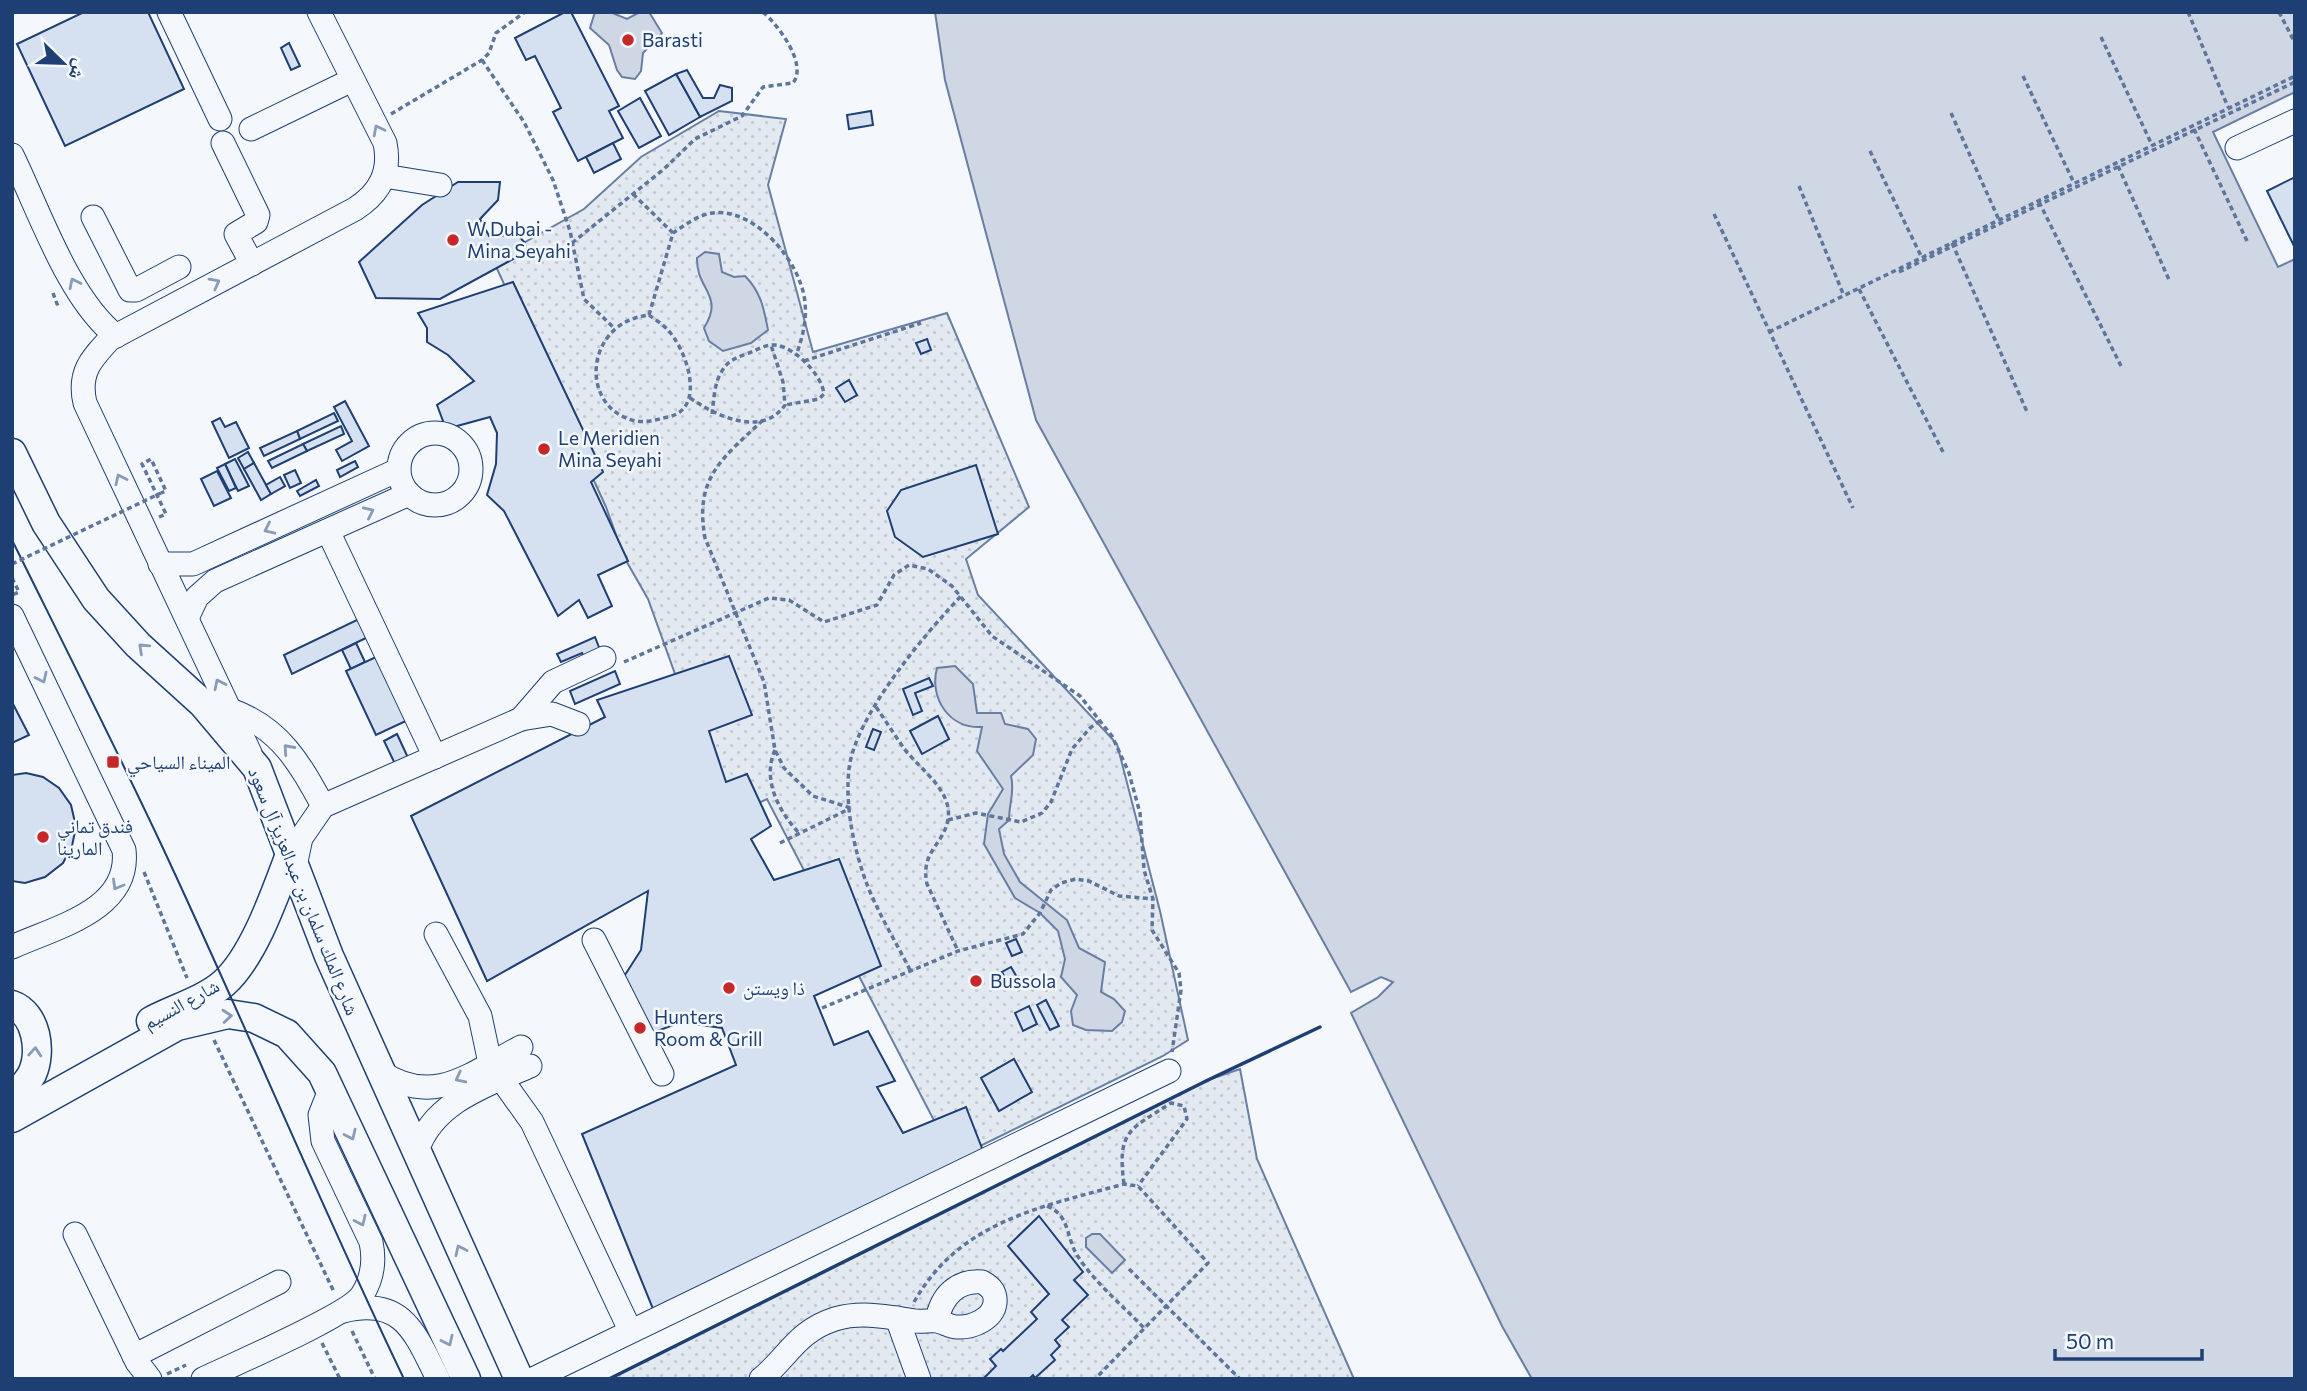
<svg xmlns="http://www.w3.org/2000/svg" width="2307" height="1391" font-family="Commissioner,'Noto Naskh Arabic',sans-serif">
<defs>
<pattern id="garden-dots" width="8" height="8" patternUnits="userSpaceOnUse" patternTransform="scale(1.75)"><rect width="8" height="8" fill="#e3e9f0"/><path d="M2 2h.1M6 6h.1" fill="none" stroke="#c2c9d1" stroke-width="1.8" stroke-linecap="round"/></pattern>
</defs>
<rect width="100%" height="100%" fill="#f4f7fb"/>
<!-- garden -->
<g fill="url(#garden-dots)" stroke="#687fa3" stroke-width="2">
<polygon points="719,111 786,119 768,185 813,352 947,313 1029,507 966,559 978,595 1117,744 1160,911 1188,1040 1163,1056 954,1159 767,799 707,828 693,724 648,599 624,557 606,507 493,260 584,209 641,157"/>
<polygon points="1240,1069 1257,1159 1354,1379 609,1379 1208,1080"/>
</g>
<!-- water -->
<g fill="#cfd7e4" stroke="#687fa3" stroke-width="2">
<polygon points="595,12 610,12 627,19 640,12 649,12 662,33 643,53 641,71 635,79 622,77 617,70 609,45 590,28"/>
<polygon points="935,12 2295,12 2295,1379 1532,1379 1502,1326 1351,1013 1378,997 1393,982 1381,977 1351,992 1036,420 945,80"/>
<path d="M705,252L719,254L722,272L734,277L745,276C761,292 764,309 768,330L751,343L723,351L709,341L704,328C725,295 696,290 697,258Z"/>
<path d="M955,666L973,684L977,713H1001L1005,724L1028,729L1036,739L1033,755L1011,776C1015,792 1009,803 1009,820L999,829L1004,854L1020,882L1067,920L1079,948L1105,962L1101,992L1114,999L1125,1011L1122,1022L1112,1031L1086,1030L1073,1025L1071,1011L1077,995L1061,977L1065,959L1058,931L1040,913L1015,898L984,844L988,814L1003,789L977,751L982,727C949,729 929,698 937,668Z"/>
<polygon points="1092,1234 1100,1234 1125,1260 1112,1273 1086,1247 1086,1238"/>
</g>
<!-- pier -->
<polygon fill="#f4f7fb" stroke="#687fa3" stroke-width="2" points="2295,92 2295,259 2278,267 2213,132"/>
<!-- building -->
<g fill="#d5e0f0" stroke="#1d3f73" stroke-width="2">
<polygon points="84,12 148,12 184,89 65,146 17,44"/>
<polygon points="565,12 571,12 619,106 609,111 623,138 578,161 553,112 561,108 535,56 526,60 515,38"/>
<polygon points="289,43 300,66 291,70 281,48"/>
<polygon points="687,70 703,98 714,98 720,85 732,88 732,101 700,117 676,74"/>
<polygon points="676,74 700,117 669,135 645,91"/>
<polygon points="640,98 661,136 639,148 618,111"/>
<polygon points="871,111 873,125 849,129 847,115"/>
<polygon points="613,143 621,159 594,173 586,157"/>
<polygon points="2295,177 2295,248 2267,191"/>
<polygon points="458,182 500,182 498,200 480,219 489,236 518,235 525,243 526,252 440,299 376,298 359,262 422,205"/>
<polygon points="513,282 603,472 591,482 628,561 598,575 612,606 588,618 579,600 558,616 504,511 487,495 496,464 497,433 490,417 446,429 437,405 474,381 448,355 427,342 427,328 418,313"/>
<polygon points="927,339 931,350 921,354 916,343"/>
<polygon points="849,380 857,395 845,402 836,388"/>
<polygon points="345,401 369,446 342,461 336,450 352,441 334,407"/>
<polygon points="334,413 338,421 300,439 297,431"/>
<polygon points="220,418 225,427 236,422 249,448 229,458 212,422"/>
<polygon points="341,426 344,434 307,451 303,444"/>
<polygon points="297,431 300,439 264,456 260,448"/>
<polygon points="303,444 307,451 272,468 268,461"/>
<polygon points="248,452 254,463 244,469 238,458"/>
<polygon points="235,459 249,486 238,491 225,464"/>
<polygon points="355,461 358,467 340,477 337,470"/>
<polygon points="254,463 271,494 261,500 244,469"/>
<polygon points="225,464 236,488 229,491 217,468"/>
<polygon points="976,465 998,534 923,557 895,537 887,511 901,490"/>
<polygon points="295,470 301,483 290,488 284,475"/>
<polygon points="217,471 231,498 214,506 201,479"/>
<polygon points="280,477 285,486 271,494 266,485"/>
<polygon points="316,480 319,486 300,496 297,491"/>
<polygon points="361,618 370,636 292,674 284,655"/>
<polygon points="595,637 600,650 584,657 582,653 561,662 557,654"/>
<polygon points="356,643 365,662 351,669 342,650"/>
<polygon points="378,656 408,720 376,735 346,671"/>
<polygon points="729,656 752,715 709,731 726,782 747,774 771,826 751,839 774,880 839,859 881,966 814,996 834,1045 868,1031 895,1081 877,1087 903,1133 966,1107 985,1156 653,1309 582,1134 736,1065 722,1028 681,1022 647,1035 623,978 641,950 648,891 487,981 411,816 605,717 597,700"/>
<polygon points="615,671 620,684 575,704 570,691"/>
<polygon points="929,678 933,686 915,693 922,711 913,715 903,689"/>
<polygon points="12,702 29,735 12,743"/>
<polygon points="938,716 949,739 922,754 910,731"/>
<polygon points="873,729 881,732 874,750 866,747"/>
<polygon points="397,734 410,762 397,768 384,741"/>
<polygon points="26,773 43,777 59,788 71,805 76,827 72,846 63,863 45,877 25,883 12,881 12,775"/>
<polygon points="1016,939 1022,952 1012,956 1006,943"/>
<polygon points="1011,967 1018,979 1008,984 1002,972"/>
<polygon points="1046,1000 1059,1026 1050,1030 1037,1005"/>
<polygon points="1029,1006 1037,1024 1023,1031 1015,1013"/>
<polygon points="1014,1059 1032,1092 999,1111 981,1078"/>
<polygon points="1039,1216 1083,1272 1074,1280 1088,1295 1062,1320 1069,1327 1055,1340 1060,1346 1051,1355 1055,1360 1035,1378 1033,1375 1029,1379 983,1379 996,1366 990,1359 1001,1349 1003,1351 1037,1319 1031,1312 1049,1294 1008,1246"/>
</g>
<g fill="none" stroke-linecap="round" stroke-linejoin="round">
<defs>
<g id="minor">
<polyline points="169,12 220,119"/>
<polyline points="251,129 352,80"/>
<polyline points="223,143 258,215 256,222 236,234 252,264"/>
<polyline points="2237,148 2295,121"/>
<path d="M12,155C39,210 68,298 116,336"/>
<polyline points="384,176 440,185"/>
<polyline points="93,217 130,290 136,290 179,267"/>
<circle cx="435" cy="469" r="36"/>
<polyline points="328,531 435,757"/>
<polyline points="160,564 193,564 398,470"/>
<path d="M12,616L124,850C131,910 56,927 12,947"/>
<polyline points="187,618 197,597 215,581 409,494"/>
<path d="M233,711C281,729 300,764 323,806"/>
<polyline points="521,719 553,682 604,658"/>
<path d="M250,753L85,403C78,373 91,359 110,339L355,209C380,193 391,172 385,143L319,12"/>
<polyline points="295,866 301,838 323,806 521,719 552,714 578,724"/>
<polyline points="436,934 480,1016 490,1063 532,1122 630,1330"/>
<polyline points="594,940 662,1074"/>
<path d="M381,1072C434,1108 473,1072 521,1047"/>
<path d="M417,1151C433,1102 487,1085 530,1066"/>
<polyline points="75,1234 137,1362 150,1379"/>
<path d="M343,1311C403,1296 415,1333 438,1379"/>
<polyline points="897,1318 919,1379"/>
<polyline points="134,1356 279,1282"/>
<path d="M203,1379C232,1365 349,1315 362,1295C373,1278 375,1261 371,1242L323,1141L320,1115L330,1090"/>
<polyline points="533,1379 1169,1071"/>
<path d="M761,1379C788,1357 797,1331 835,1319C862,1311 888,1317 915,1321C922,1322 930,1320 937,1321C944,1322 950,1327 957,1327C972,1328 993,1319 995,1303C996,1292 991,1287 982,1282C957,1280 941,1296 937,1321"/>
</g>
<g id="major">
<polyline points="12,453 46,523 96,599 138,645 203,704 257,768 329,956 519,1379"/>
<path d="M12,1005C37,1014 42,1052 32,1074C27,1083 18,1092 12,1101"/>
<path d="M151,1021C173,1009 205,1000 224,983C255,955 276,891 291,852"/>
<polyline points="12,1118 177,1026 228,1014 254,1018 287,1034 322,1073 466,1379"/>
</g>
</defs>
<!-- minor casing -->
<use href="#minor" stroke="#1d3f73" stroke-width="25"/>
<!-- major casing -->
<use href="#major" stroke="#1d3f73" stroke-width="31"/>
<!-- path -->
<g stroke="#5e769c" stroke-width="3.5" stroke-dasharray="5 3.5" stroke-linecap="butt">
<polyline points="2188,12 2228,107"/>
<polyline points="2279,12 2295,43"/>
<polyline points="2101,37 2152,145"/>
<polyline points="482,60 524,122 553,180 570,231 584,299 614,328"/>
<polyline points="2023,76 2074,183"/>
<polyline points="1951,113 1999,220"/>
<polyline points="391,114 482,60 489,53 496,33 525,12"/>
<polyline points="2194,129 2247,241"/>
<polyline points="1870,151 1922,258"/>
<polyline points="2118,166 2170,282"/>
<polyline points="1799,186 1844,296"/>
<polyline points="633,194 673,233"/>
<polyline points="2039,202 2121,366"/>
<polyline points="1714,214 1853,508"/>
<path d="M572,243L664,169L695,139L742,116L763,87L793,83C808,64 778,25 763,12"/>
<polyline points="1952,243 2028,414"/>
<polyline points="1899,272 2295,82"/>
<polyline points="1859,289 1943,452"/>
<polyline points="53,293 57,304 62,302"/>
<path d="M649,315L673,233C685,225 698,215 712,213C755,207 802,263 805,303C807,322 802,338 796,356"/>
<path d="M649,315C654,319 661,323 666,328C686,347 708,409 668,417C658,419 647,423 636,421C578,409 584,322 649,315Z"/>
<polyline points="1769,332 2295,76"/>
<polyline points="804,361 921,323"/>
<path d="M690,398C716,416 762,438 785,405L783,382L771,345"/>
<path d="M712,414C714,400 714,383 722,371C728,360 738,357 749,353C757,350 766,344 775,345C795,347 822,375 824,394L819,399L785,405"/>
<path d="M763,420C723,458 694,477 705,538L764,682L775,750L784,768L813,796L851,808"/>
<polyline points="159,517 166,514 142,464 151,459 166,491 161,493"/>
<polyline points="12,578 19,592 12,595"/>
<polyline points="624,662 769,598 789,600 824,622 877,605 894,575 909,565 928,569 952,586 992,636 1080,696 1112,736 1129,773 1140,813 1144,870 1153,899 1152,930 1179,973 1181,990 1172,1052"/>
<path d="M876,707C885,720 894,734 903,747C918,768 953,790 948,819C944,845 920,851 927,884L958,951"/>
<path d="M775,750C762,779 778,810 798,832"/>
<polyline points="948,820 976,813 1021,822 1042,813 1051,802 1072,749 1090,728 1101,720"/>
<polyline points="780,843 849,809"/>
<polyline points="144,872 187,978"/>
<path d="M910,970C895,940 876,910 865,879C853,845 845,805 849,769C855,716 925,634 961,596"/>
<polyline points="822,1008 958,951 1023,934 1040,913 1051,890 1061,883 1076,879 1089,881 1119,896 1153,899"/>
<polyline points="214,1040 334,1292"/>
<path d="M1124,1184C1117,1131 1129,1130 1171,1103L1184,1106L1187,1119L1138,1186"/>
<path d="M1047,1206C1070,1215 1066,1237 1077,1255C1094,1282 1122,1305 1144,1328"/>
<polyline points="1129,1269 1240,1379"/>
<path d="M914,1302C960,1221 1041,1207 1124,1184L1138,1186L1208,1263L1095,1379"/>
<polyline points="352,1331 375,1379"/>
<polyline points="322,1343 340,1379"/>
<polyline points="167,1374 186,1365"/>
</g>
<!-- minor -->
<use href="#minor" stroke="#f4f7fb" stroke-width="23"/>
<!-- major -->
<use href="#major" stroke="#f4f7fb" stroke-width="28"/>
<!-- tram -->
<path stroke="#1d3f73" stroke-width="2" d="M12,540C62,641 113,742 161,844C244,1021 319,1202 404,1379"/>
<!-- path-bridge -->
<polyline stroke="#5e769c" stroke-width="3.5" stroke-dasharray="5 3.5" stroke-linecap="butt" points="12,564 161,493"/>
<!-- wall -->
<polyline stroke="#1d3f73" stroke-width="3.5" points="609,1379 1208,1080 1320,1027"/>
</g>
<!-- one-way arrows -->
<defs><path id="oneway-chevron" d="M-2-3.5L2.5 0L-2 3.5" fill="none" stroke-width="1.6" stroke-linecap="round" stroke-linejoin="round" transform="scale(1.75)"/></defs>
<g stroke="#889bb7">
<use href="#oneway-chevron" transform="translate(378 130) rotate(-117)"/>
<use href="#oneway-chevron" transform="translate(74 283) rotate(-116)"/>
<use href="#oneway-chevron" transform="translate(215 283) rotate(-28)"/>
<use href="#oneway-chevron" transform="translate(120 479) rotate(-115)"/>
<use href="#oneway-chevron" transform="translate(369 512) rotate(-25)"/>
<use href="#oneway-chevron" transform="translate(269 529) rotate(155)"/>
<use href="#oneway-chevron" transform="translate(143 648) rotate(-137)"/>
<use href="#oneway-chevron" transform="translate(42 678) rotate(65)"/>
<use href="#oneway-chevron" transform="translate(219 684) rotate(-116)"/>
<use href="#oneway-chevron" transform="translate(288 749) rotate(-132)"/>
<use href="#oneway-chevron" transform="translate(117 885) rotate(120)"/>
<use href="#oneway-chevron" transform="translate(227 1016) rotate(-5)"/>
<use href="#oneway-chevron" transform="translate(35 1052) rotate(-86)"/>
<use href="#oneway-chevron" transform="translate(460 1078) rotate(153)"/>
<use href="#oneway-chevron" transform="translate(351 1135) rotate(65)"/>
<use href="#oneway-chevron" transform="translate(361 1221) rotate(65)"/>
<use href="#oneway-chevron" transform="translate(460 1250) rotate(-115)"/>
<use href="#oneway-chevron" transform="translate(448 1341) rotate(65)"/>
</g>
<!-- markers -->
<g fill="#c62828" stroke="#f4f7fb" stroke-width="2.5">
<circle cx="628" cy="40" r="7"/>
<circle cx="453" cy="240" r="7"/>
<circle cx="544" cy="449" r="7"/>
<rect x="106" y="755" width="14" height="14" rx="3.5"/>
<circle cx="43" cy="837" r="7"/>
<circle cx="976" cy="981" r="7"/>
<circle cx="729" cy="988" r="7"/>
<circle cx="640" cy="1028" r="7"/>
</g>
<g text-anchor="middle" stroke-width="5" stroke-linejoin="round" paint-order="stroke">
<!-- poi labels -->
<g font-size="19" fill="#1d3f73" stroke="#f4f7fb" text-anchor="start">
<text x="642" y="47">Barasti</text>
<text x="467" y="236">W Dubai -<tspan x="467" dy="22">Mina Seyahi</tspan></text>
<text x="558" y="445">Le Meridien<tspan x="558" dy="22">Mina Seyahi</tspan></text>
<text x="127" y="769">الميناء السياحي</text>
<text x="57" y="833">فندق تماني<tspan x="57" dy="22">المارينا</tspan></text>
<text x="990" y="988">Bussola</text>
<text x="743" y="995">ذا ويستن</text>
<text x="654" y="1024">Hunters<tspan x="654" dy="22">Room &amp; Grill</tspan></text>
</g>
<!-- street labels -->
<g font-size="19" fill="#1d3f73" stroke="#f4f7fb">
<text transform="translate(304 891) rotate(68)" y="7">شارع الملك سلمان بن عبدالعزيز آل سعود</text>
<text transform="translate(181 1004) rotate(-29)" y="7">شارع النسيم</text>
</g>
</g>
<!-- border -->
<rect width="2307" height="1391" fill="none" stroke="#1d3f73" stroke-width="28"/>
<!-- north arrow -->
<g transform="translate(63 63) rotate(113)" stroke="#f4f7fb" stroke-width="5" paint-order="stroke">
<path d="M0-5L12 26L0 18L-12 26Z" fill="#1d3f73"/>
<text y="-10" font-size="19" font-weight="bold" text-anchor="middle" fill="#1d3f73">ش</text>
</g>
<!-- scale -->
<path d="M2055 1349v10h147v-10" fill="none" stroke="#1d3f73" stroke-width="3.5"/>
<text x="2066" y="1349" font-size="21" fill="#1d3f73" stroke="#f4f7fb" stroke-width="5" paint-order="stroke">50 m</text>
</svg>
